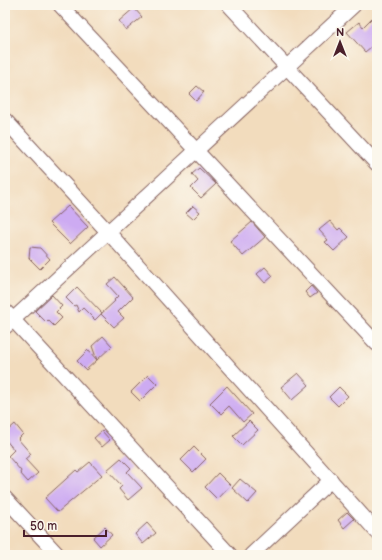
<svg xmlns="http://www.w3.org/2000/svg" width="382" height="560" font-family="'Balsamiq Sans',sans-serif">
<rect width="100%" height="100%" fill="#fbf7ec"/>
<filter id="ink" filterUnits="userSpaceOnUse"><feTurbulence type="fractalNoise" baseFrequency=".025" numOctaves="2"/><feDisplacementMap in="SourceGraphic" scale="8" xChannelSelector="R" yChannelSelector="G"/><feConvolveMatrix kernelMatrix="1 2 1 2 8 2 1 2 1" color-interpolation-filters="sRGB"/></filter>
<filter id="wash" filterUnits="userSpaceOnUse"><feTurbulence type="fractalNoise" baseFrequency=".012" numOctaves="4" result="noise"/><feDisplacementMap in="SourceGraphic" scale="16" xChannelSelector="R" yChannelSelector="G"/><feGaussianBlur stdDeviation="0.9" result="paint"/><feColorMatrix in="noise" values="0 0 0 0 0 0 0 0 0 0 0 0 0 0 0 0 0 1.4 0 .05"/><feComposite in="paint" operator="in"/></filter>
<g filter="url(#wash)">
<rect width="100%" height="100%" fill="#f2dcbd"/>
<g id="blocks">
<!-- building -->
<g fill="#cdabf2">
<polygon points="134,8 142,17 126,30 119,21"/>
<polygon points="377,13 377,42 365,52 347,32 359,22 363,27"/>
<polygon points="197,86 204,92 196,101 189,94"/>
<polygon points="199,168 216,184 201,198 191,188 198,181 192,174"/>
<polygon points="68,206 88,227 70,244 49,223"/>
<polygon points="193,206 200,212 193,219 186,213"/>
<polygon points="330,221 338,230 340,228 349,237 334,251 325,242 328,240 319,230"/>
<polygon points="252,222 265,237 243,256 230,241"/>
<polygon points="30,247 40,248 50,259 40,269 29,258"/>
<polygon points="265,267 273,276 265,283 257,274"/>
<polygon points="115,277 133,297 118,312 124,318 114,327 101,314 115,301 114,300 118,296 107,284"/>
<polygon points="311,286 317,293 310,298 305,292"/>
<polygon points="77,287 102,313 95,320 83,308 79,312 76,305 74,306 66,298"/>
<polygon points="52,295 62,306 56,312 62,318 54,326 48,320 46,322 35,311"/>
<polygon points="103,336 112,346 97,360 92,346"/>
<polygon points="88,350 97,360 86,370 77,361"/>
<polygon points="298,373 309,385 292,400 281,387"/>
<polygon points="148,375 157,384 140,401 131,392"/>
<polygon points="227,386 252,414 243,422 229,406 221,414 210,403"/>
<polygon points="339,387 348,396 338,406 329,397"/>
<polygon points="249,421 258,430 242,445 233,436"/>
<polygon points="15,424 23,434 18,439 31,454 25,459 38,473 28,482 20,473 21,471 8,456 14,450 5,439 5,433"/>
<polygon points="102,431 110,440 102,447 94,438"/>
<polygon points="194,447 206,459 193,472 181,460"/>
<polygon points="121,458 131,468 127,472 142,488 128,500 119,489 122,486 107,470"/>
<polygon points="90,462 102,475 58,512 45,498 76,470 78,472"/>
<polygon points="218,473 230,485 217,499 205,487"/>
<polygon points="240,479 257,493 248,503 232,488"/>
<polygon points="347,512 354,519 344,528 338,520"/>
<polygon points="147,523 156,533 143,544 135,534"/>
<polygon points="105,527 112,535 100,546 93,538"/>
</g>
</g>
</g>
<g filter="url(#ink)">
<use href="#blocks" fill-opacity="0" stroke="#85615e" stroke-width="1"/>
<g fill="none" stroke-linecap="round" stroke-linejoin="round">
<defs>
<g id="minor">
<polyline points="60,5 377,344"/>
<polyline points="229,5 377,164"/>
<polyline points="5,120 108,232 377,532"/>
<polyline points="5,311 230,555"/>
<polyline points="5,327 354,5"/>
<polyline points="5,498 58,555"/>
<polyline points="251,555 331,480"/>
</g>
</defs>
<!-- minor casing -->
<use href="#minor" stroke="#85615e" stroke-width="16"/>
<!-- minor -->
<use href="#minor" stroke="#fff" stroke-width="14"/>
</g>
</g>
<!-- margin -->
<rect width="382" height="560" fill="none" stroke="#fbf7ec" stroke-width="20"/>
<!-- north arrow -->
<g transform="translate(340 42)" stroke="#fbf7ec" stroke-width="3" paint-order="stroke">
<path d="M0-3L7 15L0 10L-7 15Z" fill="#4a1f2b"/>
<text y="-6" font-size="11" font-weight="bold" text-anchor="middle" fill="#4a1f2b">N</text>
</g>
<!-- scale -->
<path d="M24 530v6h82v-6" fill="none" stroke="#4a1f2b" stroke-width="2"/>
<text x="30" y="530" font-size="12" fill="#4a1f2b" stroke="#fbf7ec" stroke-width="3" paint-order="stroke">50 m</text>
</svg>
